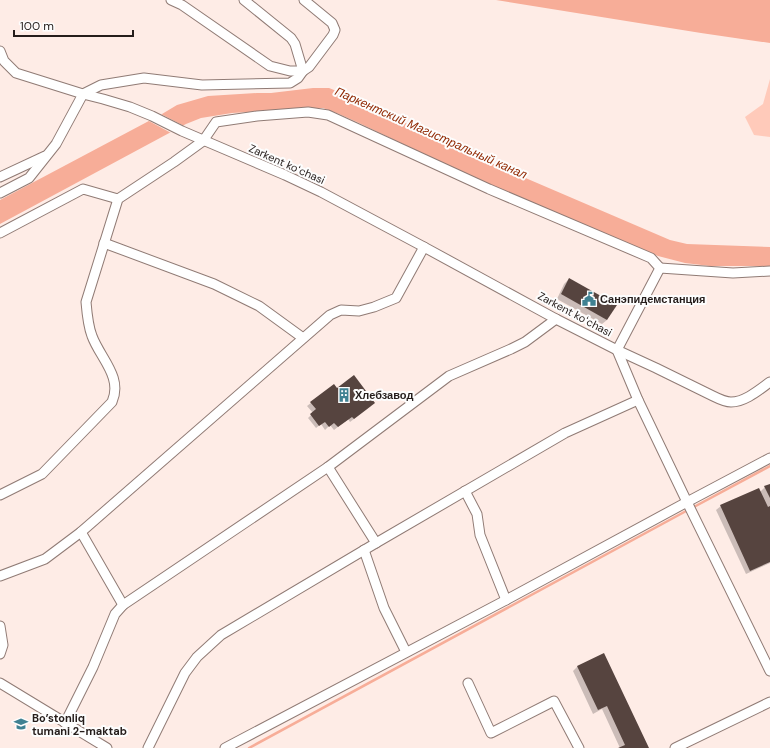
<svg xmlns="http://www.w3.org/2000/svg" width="770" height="748" font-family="'DM Sans',sans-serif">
<rect width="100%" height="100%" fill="#feece6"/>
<!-- green -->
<polygon fill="#ffcaba" points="770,79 770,137 754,135 745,117 763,104"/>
<!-- water -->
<g fill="#f7ad98">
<polygon points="496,0 770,0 770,43 701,33"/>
<polygon points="313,88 329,88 354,98 472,155 670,240 687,244 770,247 770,266 710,266 685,263 658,256 478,180 359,123 339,114 323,108 307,108 232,113 201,118 186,124 0,224 0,200 162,114 177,105 208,96 257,93 271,93"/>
</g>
<!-- pier -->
<polygon fill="#feece6" points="159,113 186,127 173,134 147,120"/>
<!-- shadow -->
<g fill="#0003">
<polygon points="569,279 607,320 602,324 557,299 564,284"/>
<polygon points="334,385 337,389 371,406 350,422 348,419 334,430 330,425 325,430 321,424 316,428 308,418 313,413 307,406"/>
<polygon points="770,485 770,563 746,574 716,510 721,506 760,492 765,487"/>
<polygon points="603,654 648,748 620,748 602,709 593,714 573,671 577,667"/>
</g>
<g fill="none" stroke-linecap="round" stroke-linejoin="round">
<!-- stream -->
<g stroke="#f7ad98" stroke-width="2.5">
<polyline points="692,508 770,466"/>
<polyline points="249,748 688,510"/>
</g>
</g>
<!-- building -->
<g fill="#56443f">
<polygon points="569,278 617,305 607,320 561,294"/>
<polygon points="354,375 375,403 354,419 352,417 338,427 334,423 329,427 325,422 319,426 310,414 316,409 310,402 334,384 337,388"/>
<polygon points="770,484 770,498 764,486"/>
<polygon points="759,488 768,507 770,506 770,562 750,571 720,505"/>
<polygon points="604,653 649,748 618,748 625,745 607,706 598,710 577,666"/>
</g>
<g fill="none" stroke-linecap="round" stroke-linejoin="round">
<defs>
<g id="minor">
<polyline points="171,0 182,5 270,66 290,71 303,71 309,67 333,35 335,30 332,23 304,0"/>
<path d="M0,51L4,61L16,73L83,94L103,99L130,107L152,116L182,131L285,175L321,192L424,247L556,319L617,350L656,368L713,396C719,399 725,402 731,402C745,402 759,390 770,382"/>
<polyline points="0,177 45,156"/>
<polyline points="0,193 29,178 56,144 83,94 101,85 144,78 202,85 290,83 298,78 303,71 295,44 291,38 244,0"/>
<polyline points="0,233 83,189 118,199"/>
<polyline points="104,243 214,284 259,306 303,338"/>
<polyline points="660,268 733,273 770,271"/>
<polyline points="617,350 638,400 687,502 770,671"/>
<polyline points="328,467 376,543"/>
<polyline points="465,491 477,514 480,535 506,600"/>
<path d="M0,495L42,474L112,402C123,377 100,358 92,336C88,326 87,314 86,302L118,199L174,162L203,141L216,122L257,116L308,112L328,115L489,189L651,258L660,268L617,350"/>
<polyline points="81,532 123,605"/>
<polyline points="364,550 384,608 406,652"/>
<polyline points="0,576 45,559 81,532 330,315 341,310 359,311 374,307 396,298 424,247"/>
<polyline points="0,626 3,645 0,654"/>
<polyline points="0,683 107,748"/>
<polyline points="468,683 491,733 554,701 579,748"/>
<polyline points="65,723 93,667 115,614 123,605 328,467 449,376 511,349 525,342 556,319"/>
<polyline points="148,748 185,673 197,657 221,635 376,543 565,433 638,400"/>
<polyline points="225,748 506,600 687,502 770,458"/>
<polyline points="675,748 770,702"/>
</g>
</defs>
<!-- minor casing -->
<use href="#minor" stroke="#907b75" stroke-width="11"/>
<!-- minor -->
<use href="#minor" stroke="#fff" stroke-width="9"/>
</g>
<!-- icons -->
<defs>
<symbol id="civic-bare" viewBox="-9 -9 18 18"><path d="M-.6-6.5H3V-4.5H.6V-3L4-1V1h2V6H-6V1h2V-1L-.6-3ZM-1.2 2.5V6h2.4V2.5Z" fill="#3f8192" stroke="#fdfdfd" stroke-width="2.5" paint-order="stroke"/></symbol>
<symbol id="building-bare" viewBox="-9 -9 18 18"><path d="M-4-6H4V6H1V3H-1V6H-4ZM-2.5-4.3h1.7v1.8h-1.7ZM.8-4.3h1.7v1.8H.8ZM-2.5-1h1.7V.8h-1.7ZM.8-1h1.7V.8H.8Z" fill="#3f8192" stroke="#fdfdfd" stroke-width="2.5" paint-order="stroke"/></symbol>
<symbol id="school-bare" viewBox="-9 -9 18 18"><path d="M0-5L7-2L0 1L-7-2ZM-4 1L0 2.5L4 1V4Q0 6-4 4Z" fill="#3f8192" stroke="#fdfdfd" stroke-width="2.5" paint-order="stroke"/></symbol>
</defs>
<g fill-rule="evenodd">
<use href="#civic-bare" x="579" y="289" width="20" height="20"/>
<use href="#building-bare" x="334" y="385" width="20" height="20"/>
<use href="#school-bare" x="11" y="714" width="20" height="20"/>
</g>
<g text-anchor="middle" stroke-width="4" stroke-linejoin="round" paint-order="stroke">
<!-- street labels -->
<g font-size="11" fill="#251d1b" stroke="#fdfdfd">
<text transform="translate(287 164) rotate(24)" y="4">Zarkent koʻchasi</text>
<text transform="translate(575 314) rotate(28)" y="4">Zarkent koʻchasi</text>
</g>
<!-- poi labels -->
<g font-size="11" font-weight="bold" fill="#251d1b" stroke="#fdfdfd" text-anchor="start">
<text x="600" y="303">Санэпидемстанция</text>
<text x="355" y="399">Хлебзавод</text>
<text x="32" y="722">Bo’stonliq<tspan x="32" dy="13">tumani 2-maktab</tspan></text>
</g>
<!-- water labels -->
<g font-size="12" font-style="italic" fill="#912903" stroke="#fdfdfd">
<text transform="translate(431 133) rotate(24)" y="4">Паркентский Магистральный канал</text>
</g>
</g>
<!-- scale -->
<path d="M14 30v6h119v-6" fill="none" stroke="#251d1b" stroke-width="2"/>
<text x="20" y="30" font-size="12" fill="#251d1b" stroke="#fdfdfd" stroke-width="3" paint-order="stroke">100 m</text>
</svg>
